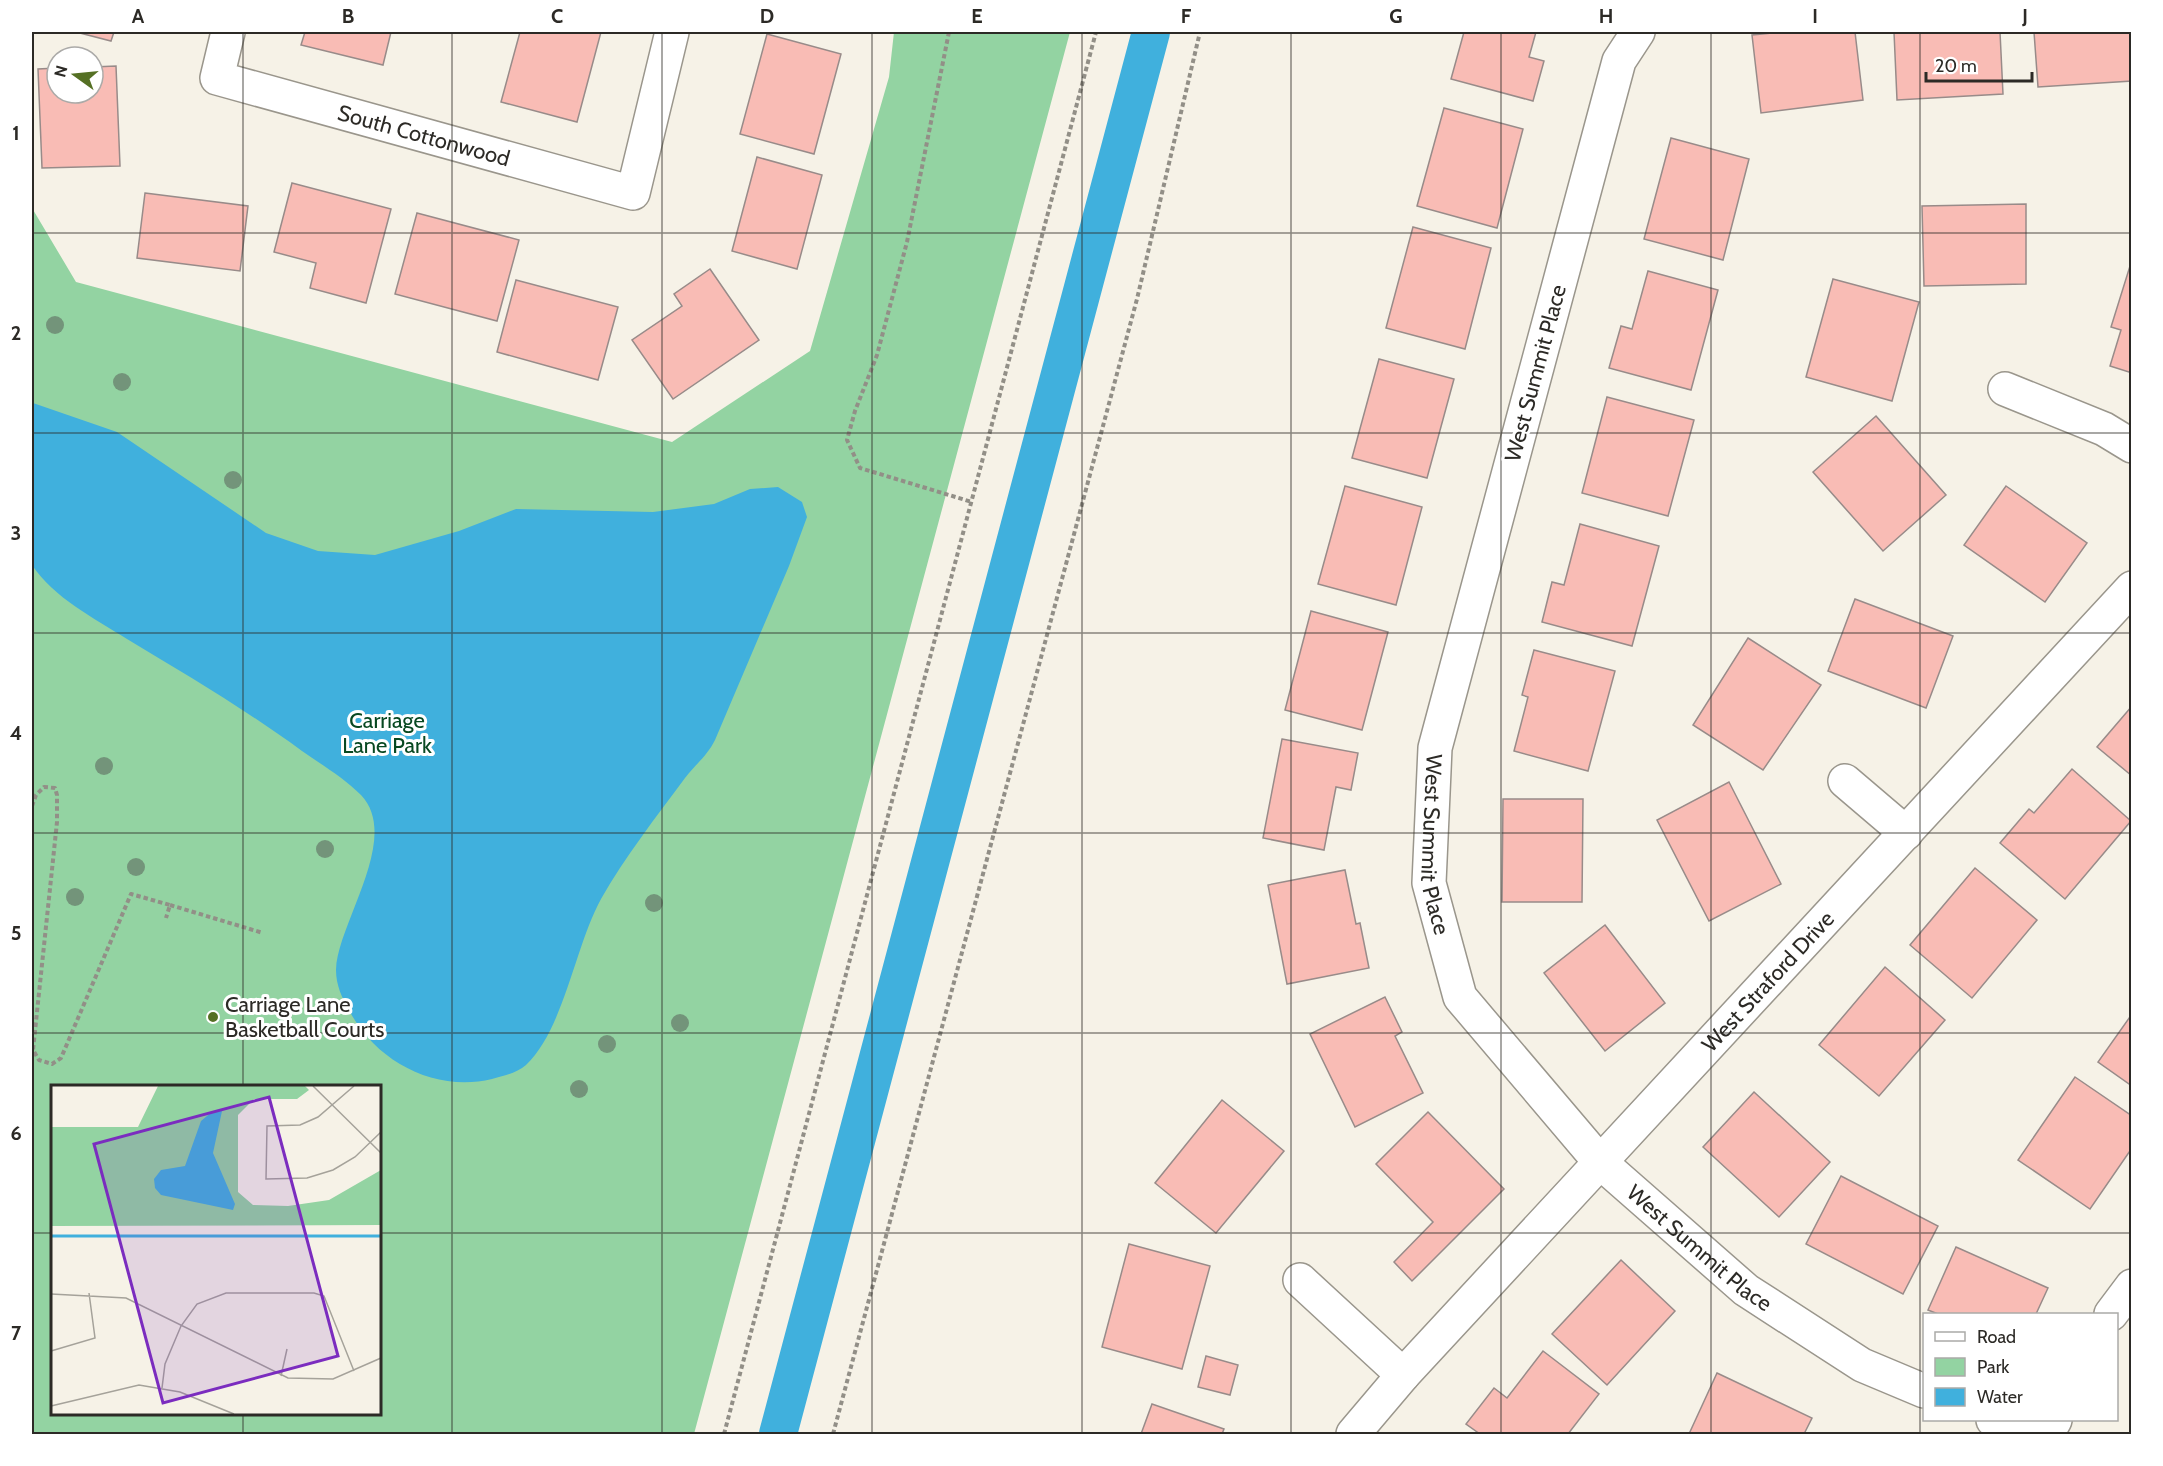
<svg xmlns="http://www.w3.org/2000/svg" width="2163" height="1466" font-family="Cabin,sans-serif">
<rect width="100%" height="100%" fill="#f6f2e7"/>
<!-- green -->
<path fill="#93d3a2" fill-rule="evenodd" d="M894,32H1070L694,1434H32V208L76,282L672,442L810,351L889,77ZM52,1086H380V1414H52Z"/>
<!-- water -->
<path fill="#40b0dd" d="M33,403L117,432L266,533L318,551L375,555L459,531L516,509L653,512L714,504L750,489L778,487L802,502L807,517L789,566L715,740C707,756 695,765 685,778C656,817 625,857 601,899C575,946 564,1029 526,1065C517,1073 503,1076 492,1079C435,1093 375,1061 349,1010C342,998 336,985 336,970C337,924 402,838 361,795C344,778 322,765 302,751C246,710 187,675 127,639C94,618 54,598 32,565Z"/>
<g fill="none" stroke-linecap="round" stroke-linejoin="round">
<!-- canal -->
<polyline stroke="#40b0dd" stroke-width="38" points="778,1434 1151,32"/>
</g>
<!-- building -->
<g fill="#f9bcb5" stroke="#988b89" stroke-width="1.5">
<polygon points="76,32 114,32 111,41"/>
<polygon points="305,32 391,32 383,65 301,45"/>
<polygon points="520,32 601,32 577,122 501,102"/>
<polygon points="1464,32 1536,32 1529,57 1544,61 1533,101 1451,79"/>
<polygon points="1783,32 1855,32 1863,100 1761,113 1752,35"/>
<polygon points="1894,32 2000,32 2003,94 1897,100"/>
<polygon points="2034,32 2132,32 2132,81 2038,87"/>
<polygon points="767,34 841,54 814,154 740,134"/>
<polygon points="116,66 120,166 42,168 38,69 57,68 57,93 93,93 93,67"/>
<polygon points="1444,108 1523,129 1497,228 1417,206"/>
<polygon points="1671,138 1749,159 1723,260 1644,239"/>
<polygon points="757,157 822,175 797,269 732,251"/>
<polygon points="292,183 391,209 366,303 310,288 316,263 274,252"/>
<polygon points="145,193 248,206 240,271 137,258"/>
<polygon points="2026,204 2026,284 1924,286 1922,206"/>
<polygon points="417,213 519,240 497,321 395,294"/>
<polygon points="1413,227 1491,248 1465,349 1386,328"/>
<polygon points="2130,266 2132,267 2132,373 2110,366 2121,330 2111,327"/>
<polygon points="710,269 759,340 673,399 632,340 682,306 674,294"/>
<polygon points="1648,271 1718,290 1691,390 1609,368 1621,326 1632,329"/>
<polygon points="1833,279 1919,302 1892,401 1806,377"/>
<polygon points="516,280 618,307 598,380 497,352"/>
<polygon points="1379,359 1454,379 1427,478 1352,458"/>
<polygon points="1607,397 1694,420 1668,516 1582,493"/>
<polygon points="1876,416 1946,495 1883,551 1813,472"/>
<polygon points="1345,486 1422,507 1396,605 1318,584"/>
<polygon points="2006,486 2087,543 2045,602 1964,545"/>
<polygon points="1580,524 1659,546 1632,646 1542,622 1552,582 1564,585"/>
<polygon points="1855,599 1953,636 1926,708 1828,671"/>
<polygon points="1311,611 1388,632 1362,730 1285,710"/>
<polygon points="1748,638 1821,685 1763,770 1693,725"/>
<polygon points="1534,650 1615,671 1588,771 1514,751 1528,697 1522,695"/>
<polygon points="2132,706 2132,776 2097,747"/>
<polygon points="1282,739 1358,753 1351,790 1336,787 1324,850 1263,838"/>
<polygon points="2072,769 2131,821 2065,899 2000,843 2029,809 2034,813"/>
<polygon points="1729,782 1781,884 1709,921 1657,820"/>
<polygon points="1503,799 1583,799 1582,902 1502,902"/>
<polygon points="1975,868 2037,920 1972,998 1910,945"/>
<polygon points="1345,870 1356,924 1360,923 1369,968 1287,984 1268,885"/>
<polygon points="1605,925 1665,1003 1605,1051 1544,973"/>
<polygon points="1885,967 1945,1020 1879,1096 1819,1045"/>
<polygon points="1385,997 1402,1032 1395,1036 1423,1093 1355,1127 1310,1034"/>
<polygon points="2132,1014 2132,1086 2098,1062"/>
<polygon points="2075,1077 2132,1116 2132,1148 2090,1209 2018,1160"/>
<polygon points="1754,1092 1830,1162 1779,1217 1703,1147"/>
<polygon points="1222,1100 1284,1151 1216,1233 1155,1183"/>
<polygon points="1428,1112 1504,1189 1412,1281 1394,1262 1433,1222 1376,1164"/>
<polygon points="1841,1176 1938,1226 1903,1294 1806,1244"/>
<polygon points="1129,1244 1210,1266 1182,1369 1102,1347"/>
<polygon points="1956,1247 2048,1288 2036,1314 1938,1314 1928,1310"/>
<polygon points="1621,1260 1675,1311 1607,1385 1552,1334"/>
<polygon points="1543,1351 1599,1394 1568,1434 1480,1434 1466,1424 1494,1388 1507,1398"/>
<polygon points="1206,1356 1238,1365 1230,1395 1198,1387"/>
<polygon points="1717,1373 1812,1418 1804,1434 1689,1434"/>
<polygon points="1152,1404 1224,1429 1222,1434 1141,1434"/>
</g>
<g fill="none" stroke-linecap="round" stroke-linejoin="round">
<defs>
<g id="minor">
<path id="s1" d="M228,32L217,78L633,193L672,32"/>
<path id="s2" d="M1638,32L1619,61L1435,748L1429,883L1460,997L1600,1162L1746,1290L1862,1365L1924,1391"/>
<polyline points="2005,389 2104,429 2132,446"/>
<polyline points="1845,781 1906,833"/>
<polyline points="1300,1280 1403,1375"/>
<polyline points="2111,1314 2132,1286"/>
<polyline points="1993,1420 2029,1434"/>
<path id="s3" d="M1353,1434L1403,1375L2132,588"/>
<polyline points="2047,1434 2055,1420"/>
</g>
</defs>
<!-- minor casing -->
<use href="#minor" stroke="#9a968c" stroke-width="36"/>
<!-- path -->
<g stroke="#928f87" stroke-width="4" stroke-dasharray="4.5 3" stroke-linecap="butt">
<polyline points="949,32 907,242 877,355 855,411 847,440 860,468 972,502"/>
<polyline points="32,806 36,795 44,787 55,788 57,795 57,822 33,1050 39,1060 52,1064 61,1058 131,894 170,905 166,918"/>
<polyline points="170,905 263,933"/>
<polyline points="724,1434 1096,32"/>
<polyline points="833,1434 1137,299 1200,32"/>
</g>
<!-- minor -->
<use href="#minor" stroke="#fff" stroke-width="33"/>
</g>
<!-- trees -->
<g fill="#73947a">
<circle cx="55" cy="325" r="9"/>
<circle cx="122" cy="382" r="9"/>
<circle cx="233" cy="480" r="9"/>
<circle cx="104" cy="766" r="9"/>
<circle cx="325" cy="849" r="9"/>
<circle cx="136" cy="867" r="9"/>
<circle cx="75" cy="897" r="9"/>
<circle cx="654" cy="903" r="9"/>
<circle cx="680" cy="1023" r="9"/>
<circle cx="607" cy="1044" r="9"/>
<circle cx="579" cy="1089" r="9"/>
</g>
<!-- grid -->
<path fill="none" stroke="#2c2a26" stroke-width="1.5" stroke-opacity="0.55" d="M243,32V1086M452,32V1434M662,32V1434M872,32V1434M1082,32V1434M1291,32V1434M1501,32V1434M1711,32V1434M1920,32V1434M32,233H2132M32,433H2132M32,633H2132M32,833H2132M32,1033H2132M32,1233H52M380,1233H2132M243,1414V1434"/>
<!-- markers -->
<circle fill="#557024" stroke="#fff" stroke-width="2" cx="213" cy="1017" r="6"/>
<g text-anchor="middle" stroke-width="6" stroke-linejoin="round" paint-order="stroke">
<!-- street labels -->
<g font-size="22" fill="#2c2a26" stroke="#fff">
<text dy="8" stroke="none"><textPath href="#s1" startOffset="262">South Cottonwood</textPath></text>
<text transform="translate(1535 373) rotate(-75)" y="8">West Summit Place</text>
<text dy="8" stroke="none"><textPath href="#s2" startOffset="843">West Summit Place</textPath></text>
<text dy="8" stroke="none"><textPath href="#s3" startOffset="614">West Straford Drive</textPath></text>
<text dy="8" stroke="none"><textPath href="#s2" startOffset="1347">West Summit Place</textPath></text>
</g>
<!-- park labels -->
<g font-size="22" fill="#074821" stroke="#fff">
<text x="387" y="728">Carriage<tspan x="387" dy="25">Lane Park</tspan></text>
</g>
<!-- poi labels -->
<g font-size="22" fill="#2c2a26" stroke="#fff" text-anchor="start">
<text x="225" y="1012">Carriage Lane<tspan x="225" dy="25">Basketball Courts</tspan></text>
</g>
</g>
<!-- overview -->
<g transform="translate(51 1085)">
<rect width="330" height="330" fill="#f6f2e7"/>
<path d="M107,1H254L258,5L246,14H203L187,30V107L202,120L237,121L278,115L330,85V140L0,141V42H87Z" fill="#93d3a2"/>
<path d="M162,26H171L162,68L184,119L182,125L110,110L104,103L103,94L110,85L134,81L150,36Z" fill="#40b0dd"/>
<path fill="none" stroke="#40b0dd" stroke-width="3" d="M0,151H330"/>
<path fill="none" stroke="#a5a29a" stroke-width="1.5" d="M262,1L330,68M303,1L267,32L249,40L216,41L215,94L256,93L282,85L304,72L330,47M0,209L75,213L237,293L282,294L330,273M0,266L44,253L38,208M230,291L236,264M111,303L114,279L130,241L146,219L175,208H263L273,211L303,286M0,321L88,300L129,307L183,329"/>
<path fill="#7b2cbf" fill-opacity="0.15" stroke="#7b2cbf" stroke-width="3" d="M218,12L287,271L112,318L43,59Z"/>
<rect width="330" height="330" fill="none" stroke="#2c2a26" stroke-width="3"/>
</g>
<!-- border -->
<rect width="2163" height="1466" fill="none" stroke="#ffffff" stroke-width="66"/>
<!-- legend -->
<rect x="1923" y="1313" width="195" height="108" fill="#ffffff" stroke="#abaaa8" stroke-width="1.5"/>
<rect x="1935" y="1332" width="30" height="9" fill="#ffffff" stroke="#abaaa8" stroke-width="1.5"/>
<text x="1977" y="1343" font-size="18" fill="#2c2a26">Road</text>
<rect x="1935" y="1358" width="30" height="18" fill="#93d3a2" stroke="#abaaa8" stroke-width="1.5"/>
<text x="1977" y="1373" font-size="18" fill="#2c2a26">Park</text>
<rect x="1935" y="1388" width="30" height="18" fill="#40b0dd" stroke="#abaaa8" stroke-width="1.5"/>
<text x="1977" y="1403" font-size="18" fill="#2c2a26">Water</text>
<!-- north arrow -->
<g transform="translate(75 75) rotate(285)"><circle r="28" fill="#ffffff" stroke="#abaaa8" stroke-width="1.5"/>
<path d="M0-4.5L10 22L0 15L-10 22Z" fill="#557024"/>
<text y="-9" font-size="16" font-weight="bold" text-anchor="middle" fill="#2c2a26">N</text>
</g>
<!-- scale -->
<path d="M1926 72v9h106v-9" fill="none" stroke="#2c2a26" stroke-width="3"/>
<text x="1935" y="72" font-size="18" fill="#2c2a26" stroke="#ffffff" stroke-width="4.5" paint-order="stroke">20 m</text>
<rect x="33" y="33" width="2097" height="1400" fill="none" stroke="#2c2a26" stroke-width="2"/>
<g font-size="20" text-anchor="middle" font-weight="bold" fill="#2c2a26">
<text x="138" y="23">A</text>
<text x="348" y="23">B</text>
<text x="557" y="23">C</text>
<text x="767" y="23">D</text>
<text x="977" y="23">E</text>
<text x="1186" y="23">F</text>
<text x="1396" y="23">G</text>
<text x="1606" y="23">H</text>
<text x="1815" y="23">I</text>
<text x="2025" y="23">J</text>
<text x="16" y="140">1</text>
<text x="16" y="340">2</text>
<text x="16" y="540">3</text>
<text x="16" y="740">4</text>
<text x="16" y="940">5</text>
<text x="16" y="1140">6</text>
<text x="16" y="1340">7</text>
</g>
</svg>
